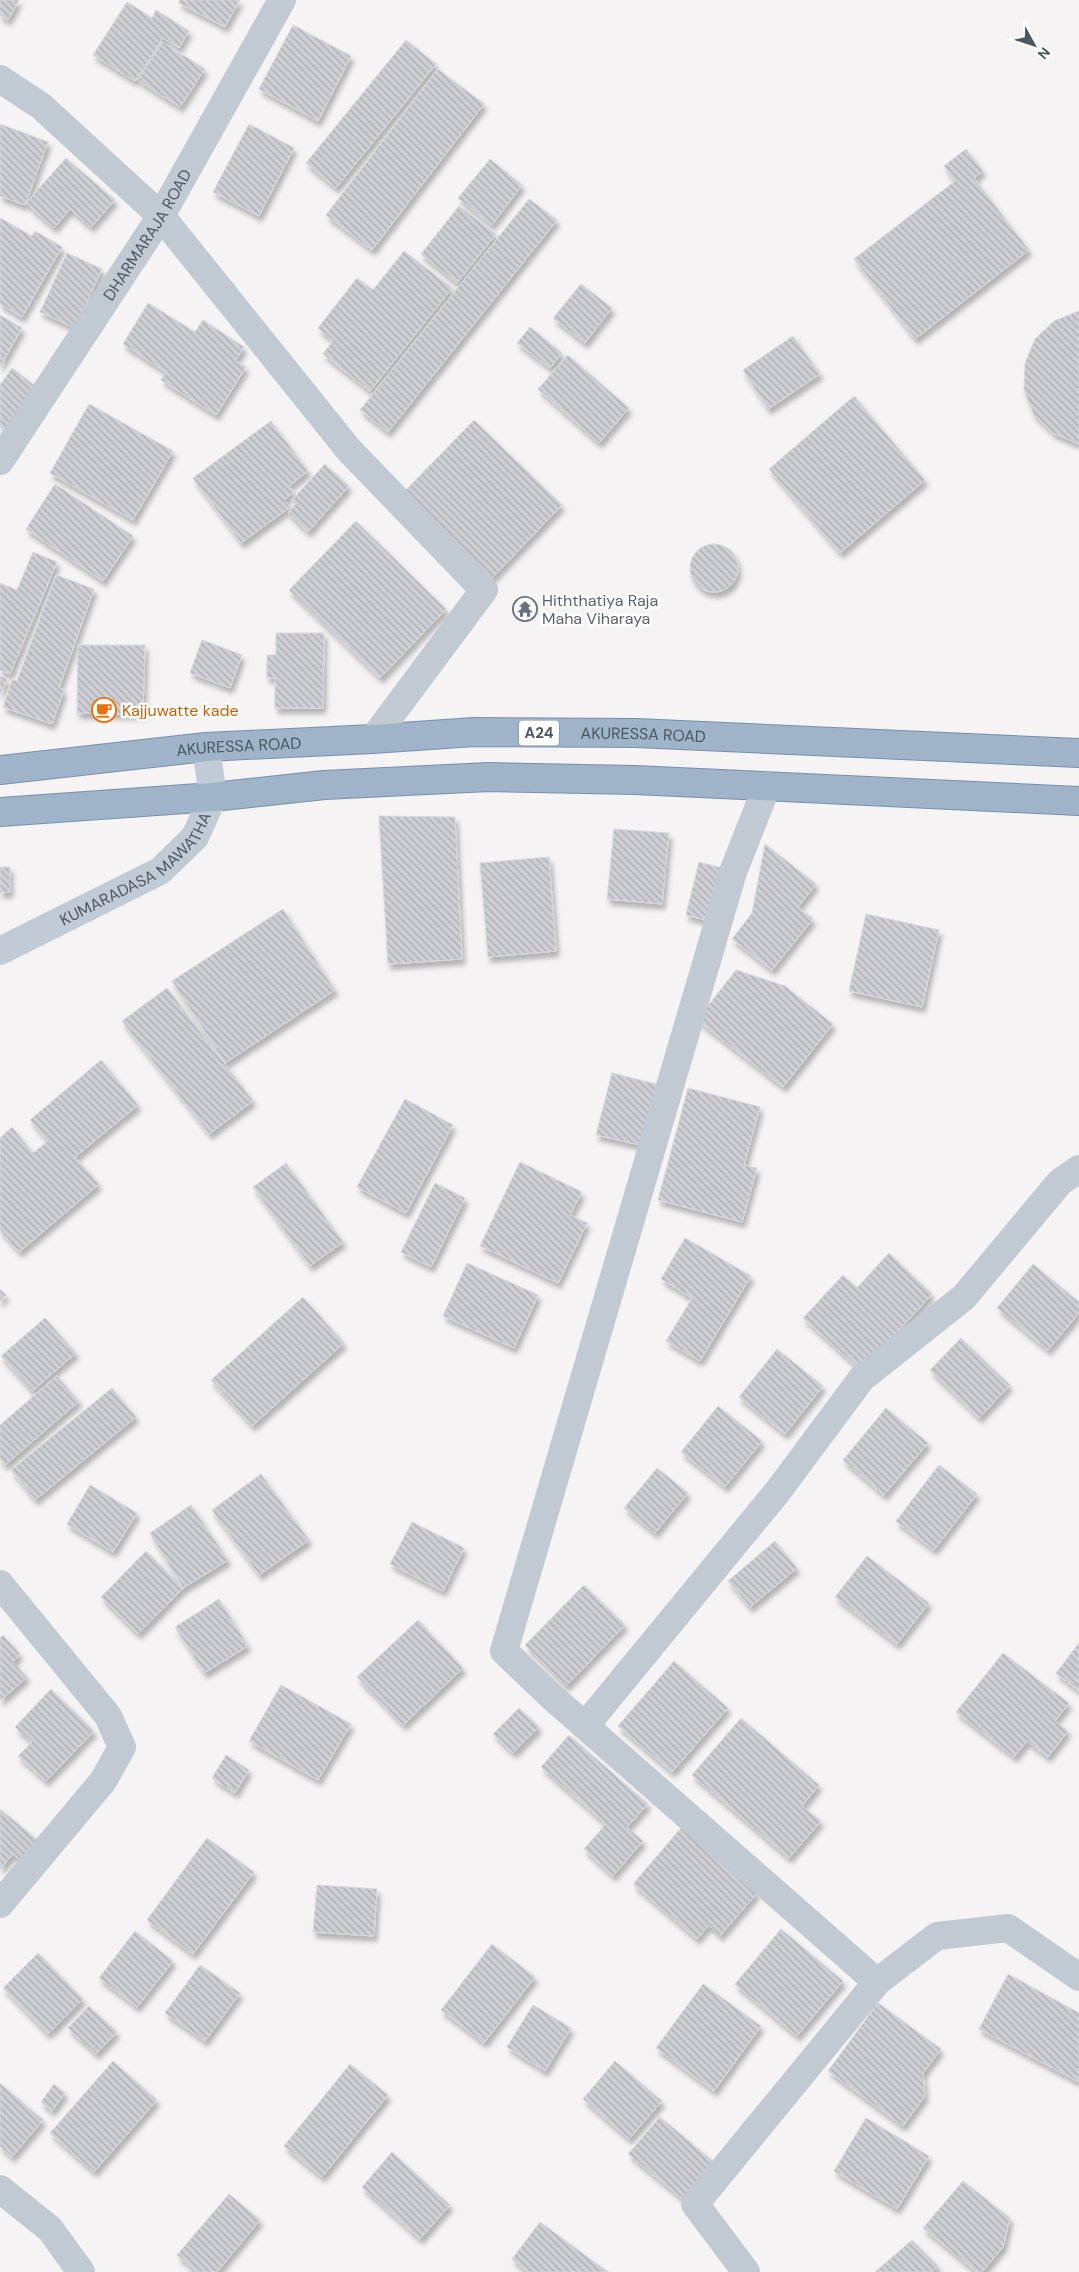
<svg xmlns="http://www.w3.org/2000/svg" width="1079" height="2272" font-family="'DM Sans',sans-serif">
<defs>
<pattern id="building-back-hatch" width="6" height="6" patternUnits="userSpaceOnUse" patternTransform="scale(1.25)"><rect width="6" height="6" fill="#cdcfd5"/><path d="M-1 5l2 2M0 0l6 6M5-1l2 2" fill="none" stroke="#a8abb0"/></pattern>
<filter id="shadow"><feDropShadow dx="3" dy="5.5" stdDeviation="2.5" flood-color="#0004"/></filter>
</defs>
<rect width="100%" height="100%" fill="#f5f3f3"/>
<!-- building -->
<g fill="url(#building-back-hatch)" stroke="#d7d9de" filter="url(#shadow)">
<polygon points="0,0 19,0 8,20 0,15"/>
<polygon points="180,0 240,0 225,27 179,3"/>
<polygon points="127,2 152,18 156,10 189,31 179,48 163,38 135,81 93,55"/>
<polygon points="293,25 351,56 318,121 259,89"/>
<polygon points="406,40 436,64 336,188 306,163"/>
<polygon points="162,42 205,69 180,107 138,80"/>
<polygon points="438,69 484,104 372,250 326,215"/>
<polygon points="0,124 48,142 25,205 0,196"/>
<polygon points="249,124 294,148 259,216 213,192"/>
<polygon points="966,149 983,171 974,178 1029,250 915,339 854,259 955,181 944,166"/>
<polygon points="66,158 115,200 91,227 70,209 54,228 26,203"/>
<polygon points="490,159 522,185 492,225 458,198"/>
<polygon points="529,199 557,220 388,432 360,410"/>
<polygon points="459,206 496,234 457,283 421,254"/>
<polygon points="0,218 32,236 35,231 62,247 22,317 0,304"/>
<polygon points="404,251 452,288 370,391 323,354 333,341 318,328 357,278 373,290"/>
<polygon points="67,253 102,269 75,328 40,312"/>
<polygon points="581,284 612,308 585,343 553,318"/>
<polygon points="148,303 195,332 203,320 244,347 235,361 246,367 216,415 161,380 166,372 123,344"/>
<polygon points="1079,311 1079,444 1053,433 1034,415 1024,390 1025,363 1035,339 1054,321"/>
<polygon points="0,315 22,328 0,367"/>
<polygon points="530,327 562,353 550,368 517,343"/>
<polygon points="793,336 820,374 768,409 743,370"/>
<polygon points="568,355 629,408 599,443 538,389"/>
<polygon points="12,368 38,388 5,431 0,427 0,385"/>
<polygon points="854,396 925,480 840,553 769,469"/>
<polygon points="89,404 173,451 133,520 50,473"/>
<polygon points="474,420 562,505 491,579 403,493"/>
<polygon points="271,421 308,471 289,486 294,492 284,500 290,507 241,543 193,478"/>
<polygon points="325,464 349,486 308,532 288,513 296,504 292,500"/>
<polygon points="55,484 133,536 103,581 26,529"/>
<polygon points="356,521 446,609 380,678 289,590"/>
<circle cx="714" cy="568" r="24"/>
<polygon points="33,552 57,562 10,674 0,670 0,583 17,590"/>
<polygon points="56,575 94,589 59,688 64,690 52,724 3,707 12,680 17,681"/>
<polygon points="276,633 324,633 323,708 275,708 275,678 267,678 267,655 276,655"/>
<polygon points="202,640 242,655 230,688 190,673"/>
<polygon points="78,645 145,645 143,714 77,713"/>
<polygon points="0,676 7,679 0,695"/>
<polygon points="379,816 455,817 462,959 388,964"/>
<polygon points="614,829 669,833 662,904 607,899"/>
<polygon points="765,844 816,884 798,907 813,919 772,970 732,939 752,913"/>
<polygon points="549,857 556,951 488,957 480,863"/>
<polygon points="699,862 726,869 713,922 686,915"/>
<polygon points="0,867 10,867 10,892 0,893"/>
<polygon points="283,909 335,990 225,1063 172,981"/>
<polygon points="866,914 939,930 922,1007 849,991"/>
<polygon points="736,970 785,986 833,1024 783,1087 697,1020"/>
<polygon points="167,988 253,1101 209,1134 122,1021"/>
<polygon points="101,1060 138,1105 75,1157 99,1184 19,1252 0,1230 0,1138 12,1127 33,1153 48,1141 30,1120"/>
<polygon points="612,1073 664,1086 649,1147 596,1135"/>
<polygon points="688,1088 760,1107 744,1165 757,1168 742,1222 658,1200"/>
<polygon points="405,1099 453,1125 406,1213 357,1187"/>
<polygon points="520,1162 582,1192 570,1215 587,1223 558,1283 480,1246"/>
<polygon points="286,1163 343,1242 310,1266 253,1187"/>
<polygon points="435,1183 465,1198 431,1267 401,1252"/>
<polygon points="685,1238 751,1276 700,1361 666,1341 692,1298 661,1279"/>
<polygon points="889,1253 932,1294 862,1371 803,1318 843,1275 857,1288"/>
<polygon points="467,1263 538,1295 514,1348 443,1316"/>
<polygon points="1033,1264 1079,1302 1079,1313 1048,1350 997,1308"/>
<polygon points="0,1289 6,1295 0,1302"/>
<polygon points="303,1297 344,1343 252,1426 211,1380"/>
<polygon points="45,1318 76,1353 32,1391 1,1356"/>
<polygon points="961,1338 1010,1385 979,1418 930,1370"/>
<polygon points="777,1349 823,1386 785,1434 739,1397"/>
<polygon points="57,1376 79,1401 5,1465 0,1459 0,1425"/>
<polygon points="112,1388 136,1417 35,1500 11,1470"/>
<polygon points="718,1406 762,1441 725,1487 681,1452"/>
<polygon points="886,1408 928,1443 884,1495 843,1460"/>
<polygon points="939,1465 977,1494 934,1550 896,1521"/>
<polygon points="657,1468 688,1493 655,1533 624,1508"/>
<polygon points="261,1474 309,1540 259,1575 212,1510"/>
<polygon points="90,1485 137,1513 113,1552 67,1524"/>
<polygon points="191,1505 228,1560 183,1588 150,1533"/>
<polygon points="412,1522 464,1548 443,1591 390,1564"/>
<polygon points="775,1541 797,1568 750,1607 728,1581"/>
<polygon points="146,1551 183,1588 138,1634 101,1597"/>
<polygon points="867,1556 929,1603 897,1644 835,1597"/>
<polygon points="584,1585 625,1625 566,1686 525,1645"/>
<polygon points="219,1599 248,1646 204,1673 175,1627"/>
<polygon points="418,1620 463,1668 403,1725 357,1677"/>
<polygon points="3,1635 20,1654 13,1662 27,1677 0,1701 0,1638"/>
<polygon points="1079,1643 1079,1691 1056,1673"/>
<polygon points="1003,1653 1069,1703 1055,1721 1068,1731 1048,1757 1027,1741 1014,1757 956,1712"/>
<polygon points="674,1661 728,1708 672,1772 618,1726"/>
<polygon points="281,1685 351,1724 318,1780 249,1741"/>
<polygon points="51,1689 94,1731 46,1781 18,1756 32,1742 15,1727"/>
<polygon points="519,1708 539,1727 513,1753 493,1734"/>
<polygon points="741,1718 819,1785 802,1806 821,1821 789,1858 692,1775"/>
<polygon points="569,1735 648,1804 627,1827 643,1841 613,1876 584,1849 606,1824 541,1767"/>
<polygon points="226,1755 249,1770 235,1793 212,1778"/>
<polygon points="0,1809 40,1842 23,1863 13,1854 0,1869"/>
<polygon points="681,1828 757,1893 720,1936 709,1925 697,1939 633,1884"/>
<polygon points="207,1838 254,1872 193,1954 147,1920"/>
<polygon points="317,1885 377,1889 374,1936 313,1932"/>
<polygon points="781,1929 843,1981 797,2036 735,1984"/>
<polygon points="135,1931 173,1961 137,2007 99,1978"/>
<polygon points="492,1944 535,1977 484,2043 441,2010"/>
<polygon points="38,1953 83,1999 48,2034 3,1988"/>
<polygon points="200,1965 240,1993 205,2041 165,2013"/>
<polygon points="1008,1974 1079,2013 1079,2082 979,2029"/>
<polygon points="703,1984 761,2026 714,2091 656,2048"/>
<polygon points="878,2003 941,2049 923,2073 925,2096 903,2126 828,2071"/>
<polygon points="533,2005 571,2028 545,2071 507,2047"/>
<polygon points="89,2006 117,2032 96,2054 68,2028"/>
<polygon points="113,2061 157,2100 94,2172 50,2133"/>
<polygon points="615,2061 662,2101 629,2139 583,2099"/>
<polygon points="350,2064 388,2095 322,2177 284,2146"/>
<polygon points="0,2083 43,2120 12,2157 0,2146"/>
<polygon points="54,2084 65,2093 52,2111 41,2102"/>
<polygon points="660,2117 714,2162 683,2199 628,2154"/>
<polygon points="866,2118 929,2156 897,2209 834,2171"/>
<polygon points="392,2152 450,2205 420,2239 362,2187"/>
<polygon points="963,2181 1010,2218 1003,2247 982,2272 977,2272 923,2228"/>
<polygon points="229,2194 260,2220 217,2272 197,2272 177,2255"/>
<polygon points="540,2222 608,2272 528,2272 512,2259"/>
<polygon points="912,2240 938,2266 932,2272 875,2272"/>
</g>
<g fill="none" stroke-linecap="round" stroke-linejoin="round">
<defs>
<g id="trunk">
<path id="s3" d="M0,770L206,747L373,739L474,732L636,733L1079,753"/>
<polyline points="0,812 213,797 324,785 489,777 635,780 1079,801"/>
</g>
</defs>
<!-- trunk casing -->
<use href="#trunk" stroke="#7690ad" stroke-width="30"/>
<!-- minor -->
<g stroke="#c1cad2" stroke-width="28">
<polyline points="0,79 41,106 161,216 349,450 484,590 373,739"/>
<path id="s1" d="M0,461L161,216L282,0"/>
<polyline points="767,786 733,872 504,1651 552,1697 877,1982 937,1936 1008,1928 1079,1977"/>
<polyline points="0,1584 108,1716 122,1747 103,1781 0,1904"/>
<polyline points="585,1726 778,1491 862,1378 964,1297 1060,1182 1079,1169"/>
<polyline points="0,2189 50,2229 81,2272"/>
<polyline points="746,2272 695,2204 877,1982"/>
</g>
<!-- secondary -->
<path stroke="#c1cbd6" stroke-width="28" id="s2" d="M0,951L160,871L195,837L213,797L206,747"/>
<!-- trunk -->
<use href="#trunk" stroke="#9fb4c9" stroke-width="28"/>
</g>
<!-- icons -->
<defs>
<symbol id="temple-ring" viewBox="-11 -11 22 22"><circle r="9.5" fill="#fff" stroke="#6b7280" stroke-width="1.5"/><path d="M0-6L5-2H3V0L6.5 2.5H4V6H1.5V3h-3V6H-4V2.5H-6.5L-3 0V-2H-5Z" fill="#6b7280"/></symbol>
<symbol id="cafe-ring" viewBox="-11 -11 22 22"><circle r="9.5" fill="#fff" stroke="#e8710a" stroke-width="1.5"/><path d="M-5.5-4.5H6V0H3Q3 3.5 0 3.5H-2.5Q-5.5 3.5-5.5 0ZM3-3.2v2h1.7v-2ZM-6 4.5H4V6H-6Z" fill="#e8710a"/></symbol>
</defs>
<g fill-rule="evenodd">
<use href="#temple-ring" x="511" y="595" width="28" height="28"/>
<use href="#cafe-ring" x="90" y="696" width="28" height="28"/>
</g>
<g text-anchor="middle" stroke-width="5" stroke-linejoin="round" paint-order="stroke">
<!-- shield labels -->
<rect fill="#fff" stroke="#808990" stroke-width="1" x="519" y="720.5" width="40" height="25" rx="4"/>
<g font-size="15" font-weight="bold" fill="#4a5661">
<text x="539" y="738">A24</text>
</g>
<!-- street labels -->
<g font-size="16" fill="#4a5661" stroke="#fff">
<text dy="6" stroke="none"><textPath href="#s1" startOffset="270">DHARMARAJA ROAD</textPath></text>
<text dy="6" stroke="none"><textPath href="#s3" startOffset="645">AKURESSA ROAD</textPath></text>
<text dy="6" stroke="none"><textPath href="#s3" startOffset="240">AKURESSA ROAD</textPath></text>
<text dy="6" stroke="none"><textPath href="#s2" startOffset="161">KUMARADASA MAWATHA</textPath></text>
</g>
<!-- worship labels -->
<g font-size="16" fill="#5b616d" stroke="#fff" text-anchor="start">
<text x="542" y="606">Hiththatiya Raja<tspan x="542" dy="18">Maha Viharaya</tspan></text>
</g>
<!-- food labels -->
<g font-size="16" fill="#c56008" stroke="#fff" text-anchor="start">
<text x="122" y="716">Kajjuwatte kade</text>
</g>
</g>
<!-- north arrow -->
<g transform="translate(1034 45) rotate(130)" stroke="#ffffff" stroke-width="4" paint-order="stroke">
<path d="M0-4L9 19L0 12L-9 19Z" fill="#4a5661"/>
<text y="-8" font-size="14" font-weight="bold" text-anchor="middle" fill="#4a5661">N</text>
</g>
</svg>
